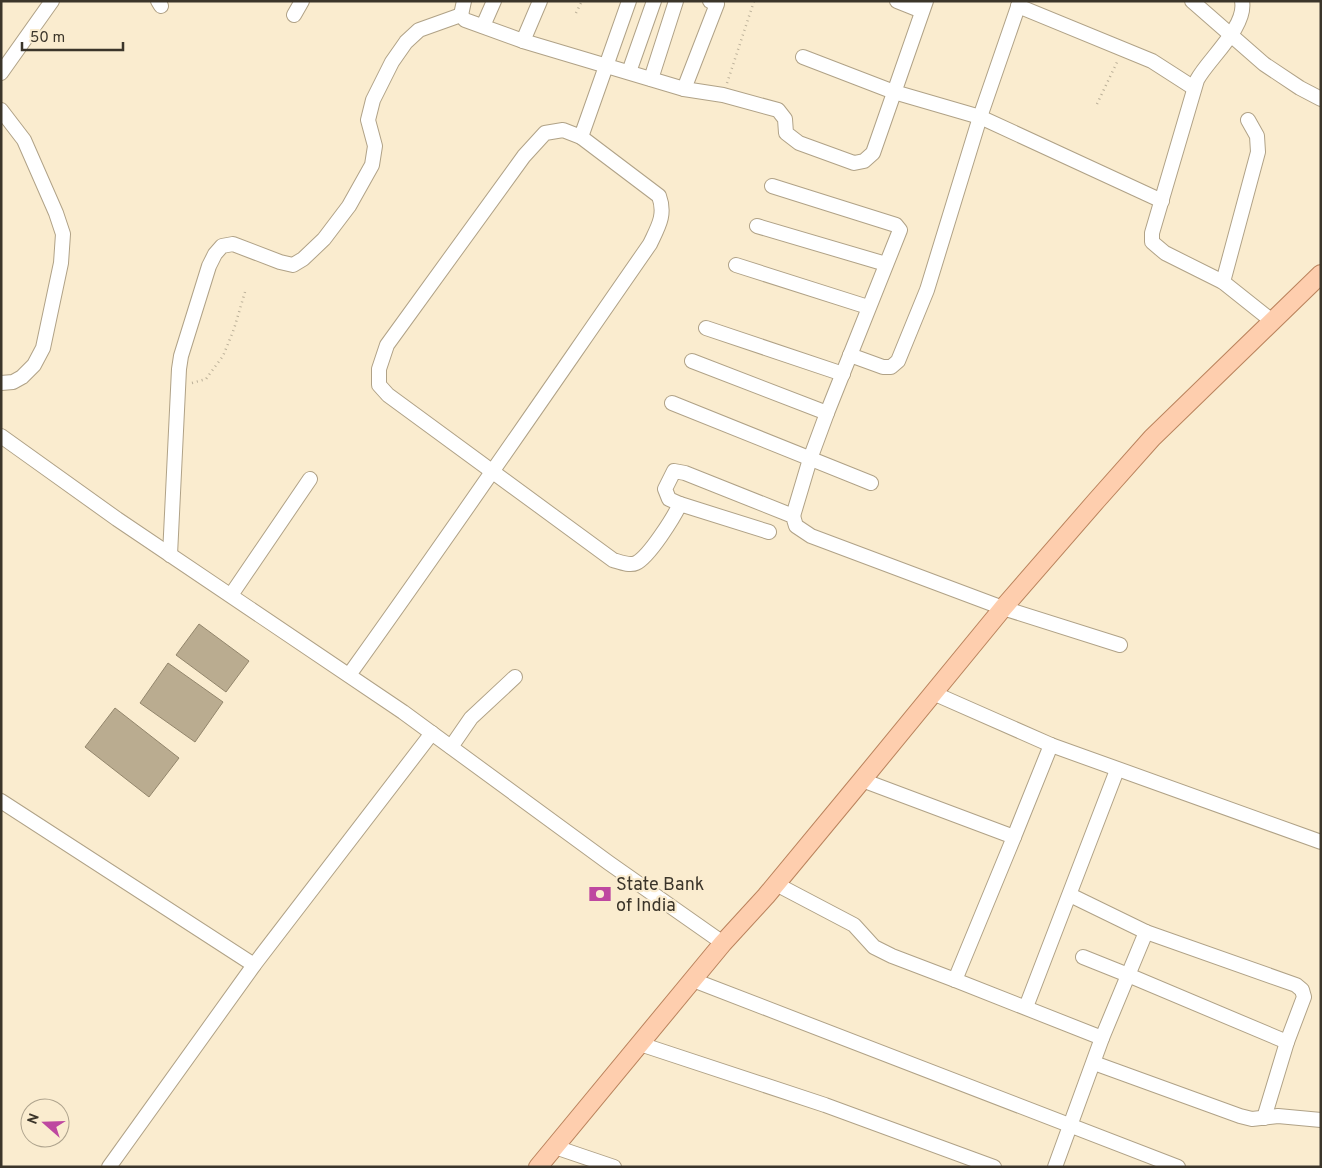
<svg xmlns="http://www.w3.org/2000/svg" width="1322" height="1168" font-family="Overpass,sans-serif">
<rect width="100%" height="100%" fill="#faeccf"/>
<!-- building -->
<g fill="#baac90" stroke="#93866c">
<polygon points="199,624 249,661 226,692 176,655"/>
<polygon points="168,663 223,702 195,742 140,703"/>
<polygon points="115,708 179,758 149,797 85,747"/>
</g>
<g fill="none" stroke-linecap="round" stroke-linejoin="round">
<defs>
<g id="minor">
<polyline points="158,1 161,6"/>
<polyline points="464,1 461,15 465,20 523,41 684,89 723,95 778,110 785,119 786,133 799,143 854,163 864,161 873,153 926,1"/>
<path d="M629,1L581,137L563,130L545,133L524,156L387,345L379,369V385L388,395L613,560C620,562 630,566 636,563C649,557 674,517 680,504L769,532"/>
<polyline points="897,1 922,11"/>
<polyline points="1192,1 1264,64 1300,88 1321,99"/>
<path d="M1242,1C1247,27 1208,59 1197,80L1152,233V242L1165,253L1223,282L1272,321"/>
<polyline points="1018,6 1152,61 1194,88"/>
<polyline points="294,15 302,1"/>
<polyline points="483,26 494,1"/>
<polyline points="523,41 540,1"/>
<polyline points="803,57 894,92 980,117 1162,201"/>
<polyline points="629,72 654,1"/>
<polyline points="1,73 52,1"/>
<polyline points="651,79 676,1"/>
<polyline points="684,89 717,4 710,1"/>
<polyline points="1,110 24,140 56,213 63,234 61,263 43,348 34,365 22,377 13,382 1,383"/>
<polyline points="772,186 896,225 900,230 827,413 810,459 793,516"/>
<polyline points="757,226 886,264"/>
<polyline points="736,265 868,307"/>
<polyline points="1223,282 1258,152 1257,136 1248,120"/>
<polyline points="706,328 843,374"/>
<polyline points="850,355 883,367 891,367 898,361 927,290 980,117 1020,1"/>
<polyline points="692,361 827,413"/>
<polyline points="672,403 871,483"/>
<polyline points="1,436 117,519 403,712 609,863 723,943"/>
<polyline points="680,504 669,499 665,489 674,471 685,473 793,516 796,526 811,536 1003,608 1120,645"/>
<polyline points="170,555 179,369 181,356 209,266 215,254 222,246 233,244 280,262 293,265 303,259 324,239 349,206 372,165 375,146 368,120 373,100 392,62 406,42 419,30 461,15"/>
<polyline points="231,595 310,479"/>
<path d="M349,675C451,533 550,388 650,244C658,227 666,215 659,196L581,137"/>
<polyline points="933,693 1051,745 1321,842"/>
<polyline points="451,747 471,718 515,677"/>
<polyline points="862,780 1014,837 955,980"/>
<polyline points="1,801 254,965"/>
<polyline points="1014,837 1051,745"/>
<polyline points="776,884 854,925 874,947 892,956 955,980 1102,1038"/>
<polyline points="1146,932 1296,985 1302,990 1304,997 1287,1042 1264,1118"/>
<polyline points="1083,957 1128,975 1287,1042"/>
<polyline points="693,980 1178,1167"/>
<polyline points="1026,1007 1117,770"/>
<polyline points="640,1044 825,1105 994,1167"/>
<polyline points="1094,1063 1240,1116 1252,1119 1278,1116 1321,1120"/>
<polyline points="555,1147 614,1167"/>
<polyline points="109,1167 254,965 432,733"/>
<polyline points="1055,1167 1102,1038 1146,932 1070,895"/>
</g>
<polyline id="major" points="538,1167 723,943 766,896 862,780 1003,608 1096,501 1152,438 1321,274"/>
</defs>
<!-- minor casing -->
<use href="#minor" stroke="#b0a287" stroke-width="16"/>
<!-- major casing -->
<use href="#major" stroke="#ba835d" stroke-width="20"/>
<!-- path -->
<g stroke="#baaf98" stroke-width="2.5" stroke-dasharray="1 4" stroke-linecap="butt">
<polyline points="576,13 582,1"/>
<polyline points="727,83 754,1"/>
<polyline points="1097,104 1118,60"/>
<polyline points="192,383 206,379 223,356 234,329 245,292"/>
</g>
<!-- minor -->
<use href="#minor" stroke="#fff" stroke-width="14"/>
<!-- major -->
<use href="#major" stroke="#feceae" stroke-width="18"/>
</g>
<!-- icons -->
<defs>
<symbol id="bank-bare" viewBox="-9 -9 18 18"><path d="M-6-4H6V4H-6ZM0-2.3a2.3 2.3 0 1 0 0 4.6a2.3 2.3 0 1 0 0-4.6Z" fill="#be48a0" stroke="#faeccf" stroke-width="2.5" paint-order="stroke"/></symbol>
</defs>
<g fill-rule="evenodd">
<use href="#bank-bare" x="584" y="878" width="32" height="32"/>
</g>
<g text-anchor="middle" stroke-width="4.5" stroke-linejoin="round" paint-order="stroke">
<!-- poi labels -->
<g font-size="18" fill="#3b352a" stroke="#faeccf" text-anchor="start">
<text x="616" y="890">State Bank<tspan x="616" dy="21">of India</tspan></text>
</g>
</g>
<!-- border -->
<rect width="1322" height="1168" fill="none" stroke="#3b352a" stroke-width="5"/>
<!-- north arrow -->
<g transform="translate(45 1123) rotate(290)"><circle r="24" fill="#faeccf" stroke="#aea38d"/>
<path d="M0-4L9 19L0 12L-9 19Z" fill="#be48a0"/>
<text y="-8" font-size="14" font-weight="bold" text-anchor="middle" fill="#3b352a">N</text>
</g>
<!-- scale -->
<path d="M22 42v8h101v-8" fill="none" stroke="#3b352a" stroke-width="2.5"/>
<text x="30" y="42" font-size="15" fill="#3b352a" stroke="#faeccf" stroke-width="4" paint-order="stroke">50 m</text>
</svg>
